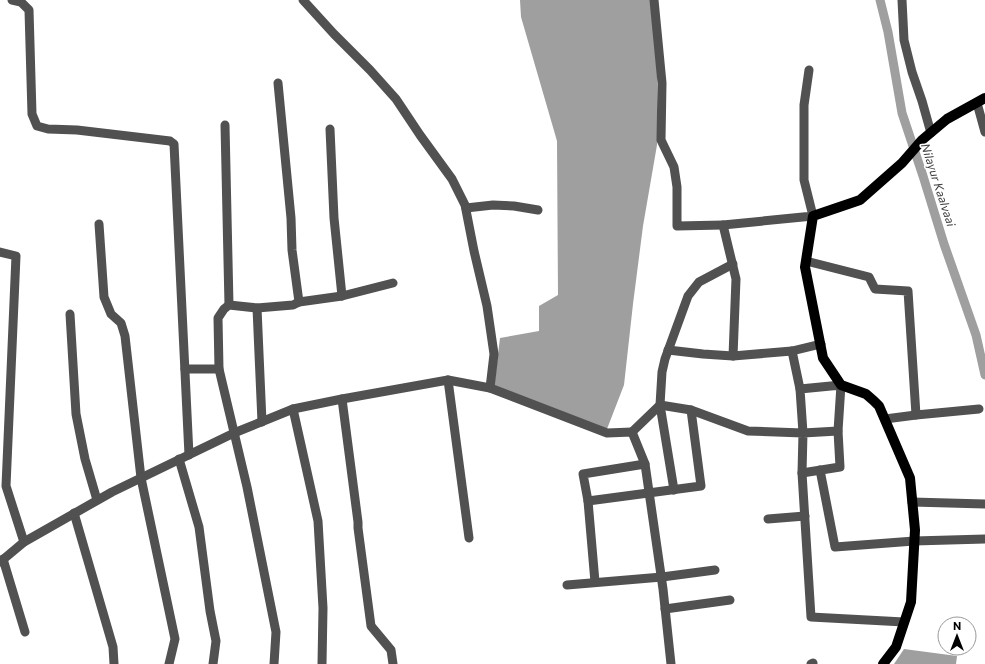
<svg xmlns="http://www.w3.org/2000/svg" width="985" height="664" font-family="Commissioner,sans-serif">
<rect width="100%" height="100%" fill="#fff"/>
<!-- water -->
<g fill="#9f9f9f">
<polygon points="520,0 651,0 657,35 657,145 643,226 633,304 624,385 607,429 494,387 500,338 539,331 539,306 558,295 557,141 521,17"/>
<polygon points="904,649 957,656 956,664 894,664"/>
</g>
<g fill="none" stroke-linecap="round" stroke-linejoin="round">
<!-- canal -->
<polyline stroke="#9f9f9f" stroke-width="9" points="880,0 888,32 902,113 923,176 944,244 976,335 985,375"/>
<!-- minor -->
<g stroke="#515151" stroke-width="9">
<polyline points="12,0 21,2 29,10 32,114 37,126 48,129 77,130 170,141 174,144 189,455"/>
<polyline points="303,0 334,34 370,70 396,99 420,135 452,179 465,205 474,251 487,306 494,354 490,388"/>
<polyline points="654,0 662,83 661,140 674,167 677,187 677,226 723,225"/>
<polyline points="902,0 904,40 912,72 922,101 931,133"/>
<polyline points="809,70 804,105 804,180 813,216 723,225 736,279 733,356 792,351 821,344"/>
<polyline points="278,83 291,218 292,250 299,302"/>
<polyline points="977,103 985,132"/>
<polyline points="225,125 229,305"/>
<polyline points="330,129 334,218 342,296"/>
<polyline points="466,208 493,205 514,206 538,210"/>
<polyline points="99,224 104,297 111,314 121,323 125,336 141,478 175,639 169,664"/>
<polyline points="0,252 16,256 6,486 24,542"/>
<polyline points="806,261 869,277 875,289 908,291 916,415"/>
<polyline points="257,308 262,422"/>
<polyline points="70,314 76,414 85,459 97,500"/>
<polyline points="668,350 703,354 733,356"/>
<polyline points="792,351 800,389"/>
<polyline points="185,369 219,369"/>
<polyline points="448,380 469,538"/>
<polyline points="342,399 358,522 358,528 371,626 391,650 393,664"/>
<polyline points="293,409 318,521 323,608 322,664"/>
<polyline points="885,419 916,415 979,409"/>
<polyline points="632,432 660,405 691,410 748,431 803,433 838,431 841,385 800,389 803,433 802,473 811,617 904,622"/>
<polyline points="179,459 199,527 210,611 216,641 213,664"/>
<polyline points="645,464 583,474 588,501 701,486 691,410"/>
<polyline points="820,470 835,547 914,541 985,539"/>
<polyline points="802,473 840,467 838,431"/>
<polyline points="674,490 660,405 662,372 665,359 688,296 699,282 733,264"/>
<polyline points="588,501 595,582"/>
<polyline points="912,502 985,504"/>
<polyline points="74,513 113,647 114,664"/>
<polyline points="768,519 805,516"/>
<polyline points="3,559 25,632"/>
<polyline points="0,562 24,542 112,492 234,433 293,409 342,399 448,380 490,388 607,433 632,432 645,464 663,589 671,664"/>
<polyline points="567,585 662,577 715,570"/>
<polyline points="665,609 730,600"/>
<polyline points="274,664 276,632 247,487 219,369 218,318 224,309 229,305 257,308 293,305 299,302 342,296 393,283"/>
<polyline points="811,664 813,663 813,664"/>
</g>
<!-- major -->
<polyline stroke="#000" stroke-width="10" points="883,664 896,647 911,602 915,530 910,478 879,406 874,401 866,394 841,385 823,358 805,267 813,216 860,200 902,163 922,140 947,119 985,98"/>
</g>
<g text-anchor="middle" stroke-width="3" stroke-linejoin="round" paint-order="stroke">
<!-- water labels -->
<g font-size="12" font-style="italic" fill="#404040" stroke="#fff">
<text transform="translate(938 185) rotate(72)" y="4">Nilayur Kaalvaai</text>
</g>
</g>
<!-- north arrow -->
<g transform="translate(957 636)"><circle r="19" fill="#ffffff" stroke="#999999"/>
<path d="M0-3L7 15L0 10L-7 15Z" fill="#000000"/>
<text y="-6" font-size="11" font-weight="bold" text-anchor="middle" fill="#000000">N</text>
</g>
</svg>
